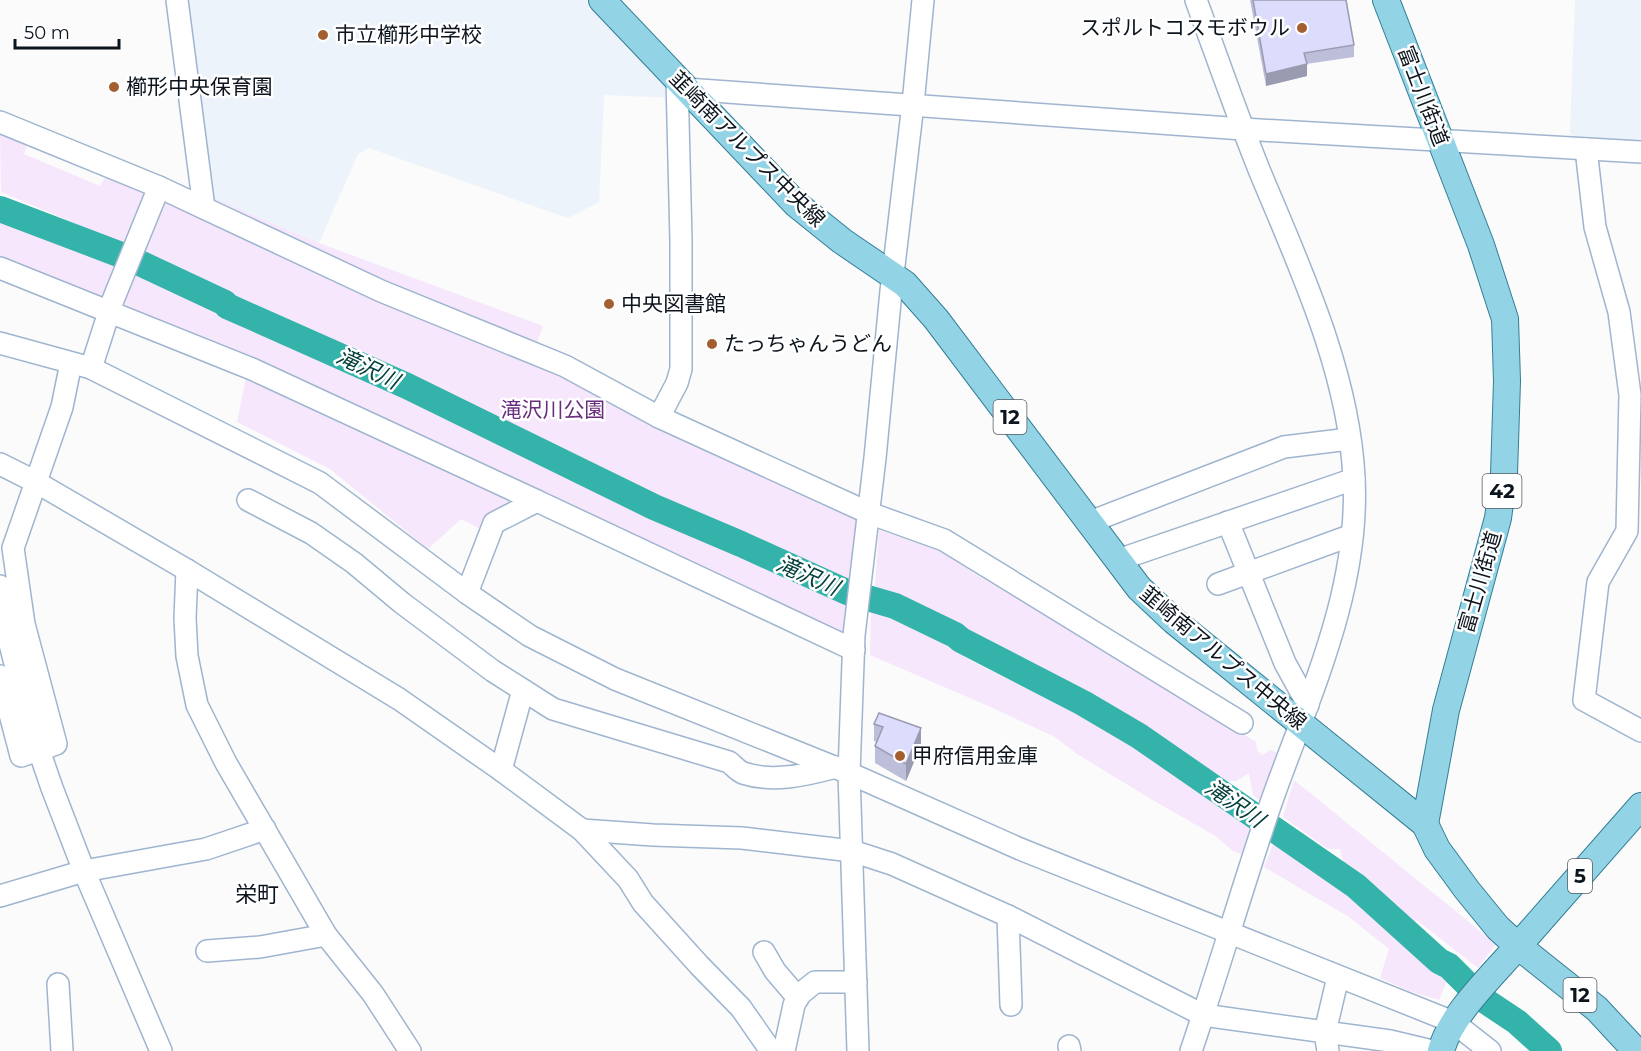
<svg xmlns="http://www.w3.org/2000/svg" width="1641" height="1051" font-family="Montserrat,'Noto Sans JP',sans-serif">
<rect width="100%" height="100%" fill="#fafbfa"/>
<!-- built -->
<g fill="#edf3fa">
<polygon points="183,0 596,0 676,98 604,95 599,202 568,218 369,148 358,154 319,243 209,197"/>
<polygon points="1575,0 1641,0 1641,141 1572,138 1570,132"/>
</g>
<!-- green -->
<g fill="#f6e7fc">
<polygon points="0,132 28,142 24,154 100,186 107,174 150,191 129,246 1,192"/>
<polygon points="159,187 869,513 859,598 741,544 666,512 422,394 227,306 159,271 134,246"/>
<polygon points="206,195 319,243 543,326 534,350 207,205"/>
<polygon points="0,215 122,265 110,301 0,255"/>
<polygon points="132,270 573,472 572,480 589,481 846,599 846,640 537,498 486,532 461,519 428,549 330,469 237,422 248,368 119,305"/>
<polygon points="879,530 939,551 950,557 978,576 1108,651 1256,742 1257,750 1262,755 1271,750 1279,754 1259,800 1253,795 1249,773 1236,781 1228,781 1139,725 1069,685 931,615 918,605 910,605 875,586"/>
<polygon points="871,609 922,631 973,662 1086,718 1139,749 1253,823 1243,855 1233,851 1217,837 1156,802 1077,754 1055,737 986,705 870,655"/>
<path d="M1294,780L1496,944L1478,968L1418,921C1405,921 1403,917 1397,906L1391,905L1344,864L1340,849H1328L1283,817Z"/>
<polygon points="1275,839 1294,849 1360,896 1449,975 1439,1000 1409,991 1380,978 1389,949 1349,917 1264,867"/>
</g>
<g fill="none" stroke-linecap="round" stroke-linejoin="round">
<!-- river -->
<polyline stroke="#33b3a9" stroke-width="26" points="0,209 129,258 225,303 227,306 407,386 654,507 741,544 847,592 895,606 955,635 961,640 1083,703 1139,736 1356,886 1439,961 1449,966 1481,998 1517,1022 1549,1051"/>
<defs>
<g id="minor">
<polyline points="177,0 204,208"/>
<polyline points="686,89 1243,129 1641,152"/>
<polyline points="0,122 159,187 381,291 565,366 659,417 869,513 944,540 1242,723"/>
<polyline points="1586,149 1595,227 1619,312 1630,395 1627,531 1598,582 1584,700 1641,731"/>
<polyline points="0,268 252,369 537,501"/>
<polyline points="0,343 91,368 320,483 467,593 530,636 615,679 849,773 1020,849 1453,1022 1490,1051"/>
<polyline points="91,368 113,300 159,187"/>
<polyline points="659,417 677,383 681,369 681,241 677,80"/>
<polyline points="0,464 36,482 187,570 399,699 501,770 582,830 628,879 643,903 699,965 741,1008 771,1051"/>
<path d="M248,500L311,533L354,563L402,603L493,671L553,709L729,762C733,765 738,771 743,773C773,783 806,775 836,767"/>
<polyline points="1090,522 1284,447 1349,439"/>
<polyline points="1228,522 1285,663 1308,705"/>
<polyline points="1118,560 1354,479"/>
<polyline points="187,570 185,618 187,656 197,705 226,763 326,935 373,994 410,1051"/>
<polyline points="1218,584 1352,535"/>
<polyline points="0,586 9,640 32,730 52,788 84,871 161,1051"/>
<polyline points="467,593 494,523 537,501 854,650"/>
<polyline points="0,676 21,756 56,744 24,624 13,548 62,407 71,363"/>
<polyline points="501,770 523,690"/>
<polyline points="582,830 653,835 742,838 852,851 892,864 1008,916 1203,1015 1390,1041 1432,1051"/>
<polyline points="0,896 84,871 206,849 265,829"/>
<polyline points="1008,916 1011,1005"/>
<polyline points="207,951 260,947 326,935"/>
<polyline points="764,952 775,971 798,998"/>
<polyline points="58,984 62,1051"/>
<polyline points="1069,1046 1070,1051"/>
<polyline points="784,1051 794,1005 799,995 815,982 856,982"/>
<polyline points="858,1051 849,773 854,635 875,458 891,291 913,104 923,0"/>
<path d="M1191,1051C1219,969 1243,885 1271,803C1308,698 1360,592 1354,478C1349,372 1300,268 1260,172C1237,115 1217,57 1196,0"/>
<polyline points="1328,1051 1325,1032 1338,977"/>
</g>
<g id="major">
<polyline points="602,0 796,204 842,241 905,284 936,319 1139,588 1174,621 1425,824"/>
<path d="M1386,0L1481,245L1505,319L1507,381L1504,474L1498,518L1446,710L1425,824L1437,849L1467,890L1498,928L1518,946C1493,975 1450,1015 1441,1051"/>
<polyline points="1636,1051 1597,1009 1518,946 1641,806"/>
</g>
</defs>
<!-- minor casing -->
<use href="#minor" stroke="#9fb5cf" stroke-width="24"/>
<!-- major casing -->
<use href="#major" stroke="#347e95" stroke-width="28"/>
<!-- minor -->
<use href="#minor" stroke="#fff" stroke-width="21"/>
<!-- major -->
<use href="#major" stroke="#92d4e6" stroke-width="26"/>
</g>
<!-- wall -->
<g fill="#bdbeda">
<polygon points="1250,0 1346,0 1354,45 1354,57 1306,64 1307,76 1266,86"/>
<polygon points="879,713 921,745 906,781 875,763 875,746 877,742 874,741 874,724"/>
</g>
<!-- shaded-wall -->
<g fill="#9a9bb1">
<polygon points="1307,64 1307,76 1266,86 1266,74"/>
<polygon points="921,728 921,745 906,781 906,764"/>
</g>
<!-- building -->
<g fill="#dcddfd" stroke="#9a9bb1" stroke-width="1.5">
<polygon points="1253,0 1346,0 1354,45 1304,53 1307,64 1266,74"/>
<polygon points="879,713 921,728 906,764 875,746 883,727 874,724"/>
</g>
<!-- markers -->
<g fill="#a45f31" stroke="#fff" stroke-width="2">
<circle cx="1302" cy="28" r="6"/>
<circle cx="323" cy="35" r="6"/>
<circle cx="114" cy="87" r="6"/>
<circle cx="609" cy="304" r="6"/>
<circle cx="712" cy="344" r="6"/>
<circle cx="900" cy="756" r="6"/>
</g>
<g text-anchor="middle" stroke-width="5" stroke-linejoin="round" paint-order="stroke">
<!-- shield labels -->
<g fill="#fff" stroke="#555a61" stroke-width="1.5">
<rect x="993.5" y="400" width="33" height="34" rx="4.5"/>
<rect x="1482.5" y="474" width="39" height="34" rx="4.5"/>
<rect x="1568" y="859" width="24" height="34" rx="4.5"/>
<rect x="1563.5" y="978" width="33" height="34" rx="4.5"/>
</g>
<g font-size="20" font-weight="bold" fill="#0c141d">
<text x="1010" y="424">12</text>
<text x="1502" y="498">42</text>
<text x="1580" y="883">5</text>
<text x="1580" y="1002">12</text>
</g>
<!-- poi labels -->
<g font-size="21" fill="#0c141d" stroke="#fff" text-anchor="start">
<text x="1290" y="35" text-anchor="end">スポルトコスモボウル</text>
<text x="335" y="42">市立櫛形中学校</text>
<text x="126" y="94">櫛形中央保育園</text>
<text x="621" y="311">中央図書館</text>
<text x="724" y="351">たっちゃんうどん</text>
<text x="912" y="763">甲府信用金庫</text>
</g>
<!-- street labels -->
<g font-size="21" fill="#0c141d" stroke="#fff">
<text transform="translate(1423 96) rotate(69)" y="7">富士川街道</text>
<text transform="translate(747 149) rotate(45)" y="7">韮崎南アルプス中央線</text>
<text transform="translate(1480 582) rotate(-74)" y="7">富士川街道</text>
<text transform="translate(1223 658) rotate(40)" y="7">韮崎南アルプス中央線</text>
</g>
<!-- park labels -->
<g font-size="21" fill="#692e7f" stroke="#fff">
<text x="553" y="417">滝沢川公園</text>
</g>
<!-- water labels -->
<g font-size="22" font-style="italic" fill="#06403c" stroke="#fff">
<text transform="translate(368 368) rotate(25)" y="8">滝沢川</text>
<text transform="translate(808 575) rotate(24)" y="8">滝沢川</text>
<text transform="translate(1235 803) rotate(35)" y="8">滝沢川</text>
</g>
<!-- neighbourhood labels -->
<g font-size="22" fill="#0c141d" stroke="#fff">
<text x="257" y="902">栄町</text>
</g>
</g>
<!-- scale -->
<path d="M15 39v9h104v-9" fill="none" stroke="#0c141d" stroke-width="3"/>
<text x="24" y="39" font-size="18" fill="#0c141d" stroke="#ffffff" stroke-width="4.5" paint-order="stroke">50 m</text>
</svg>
